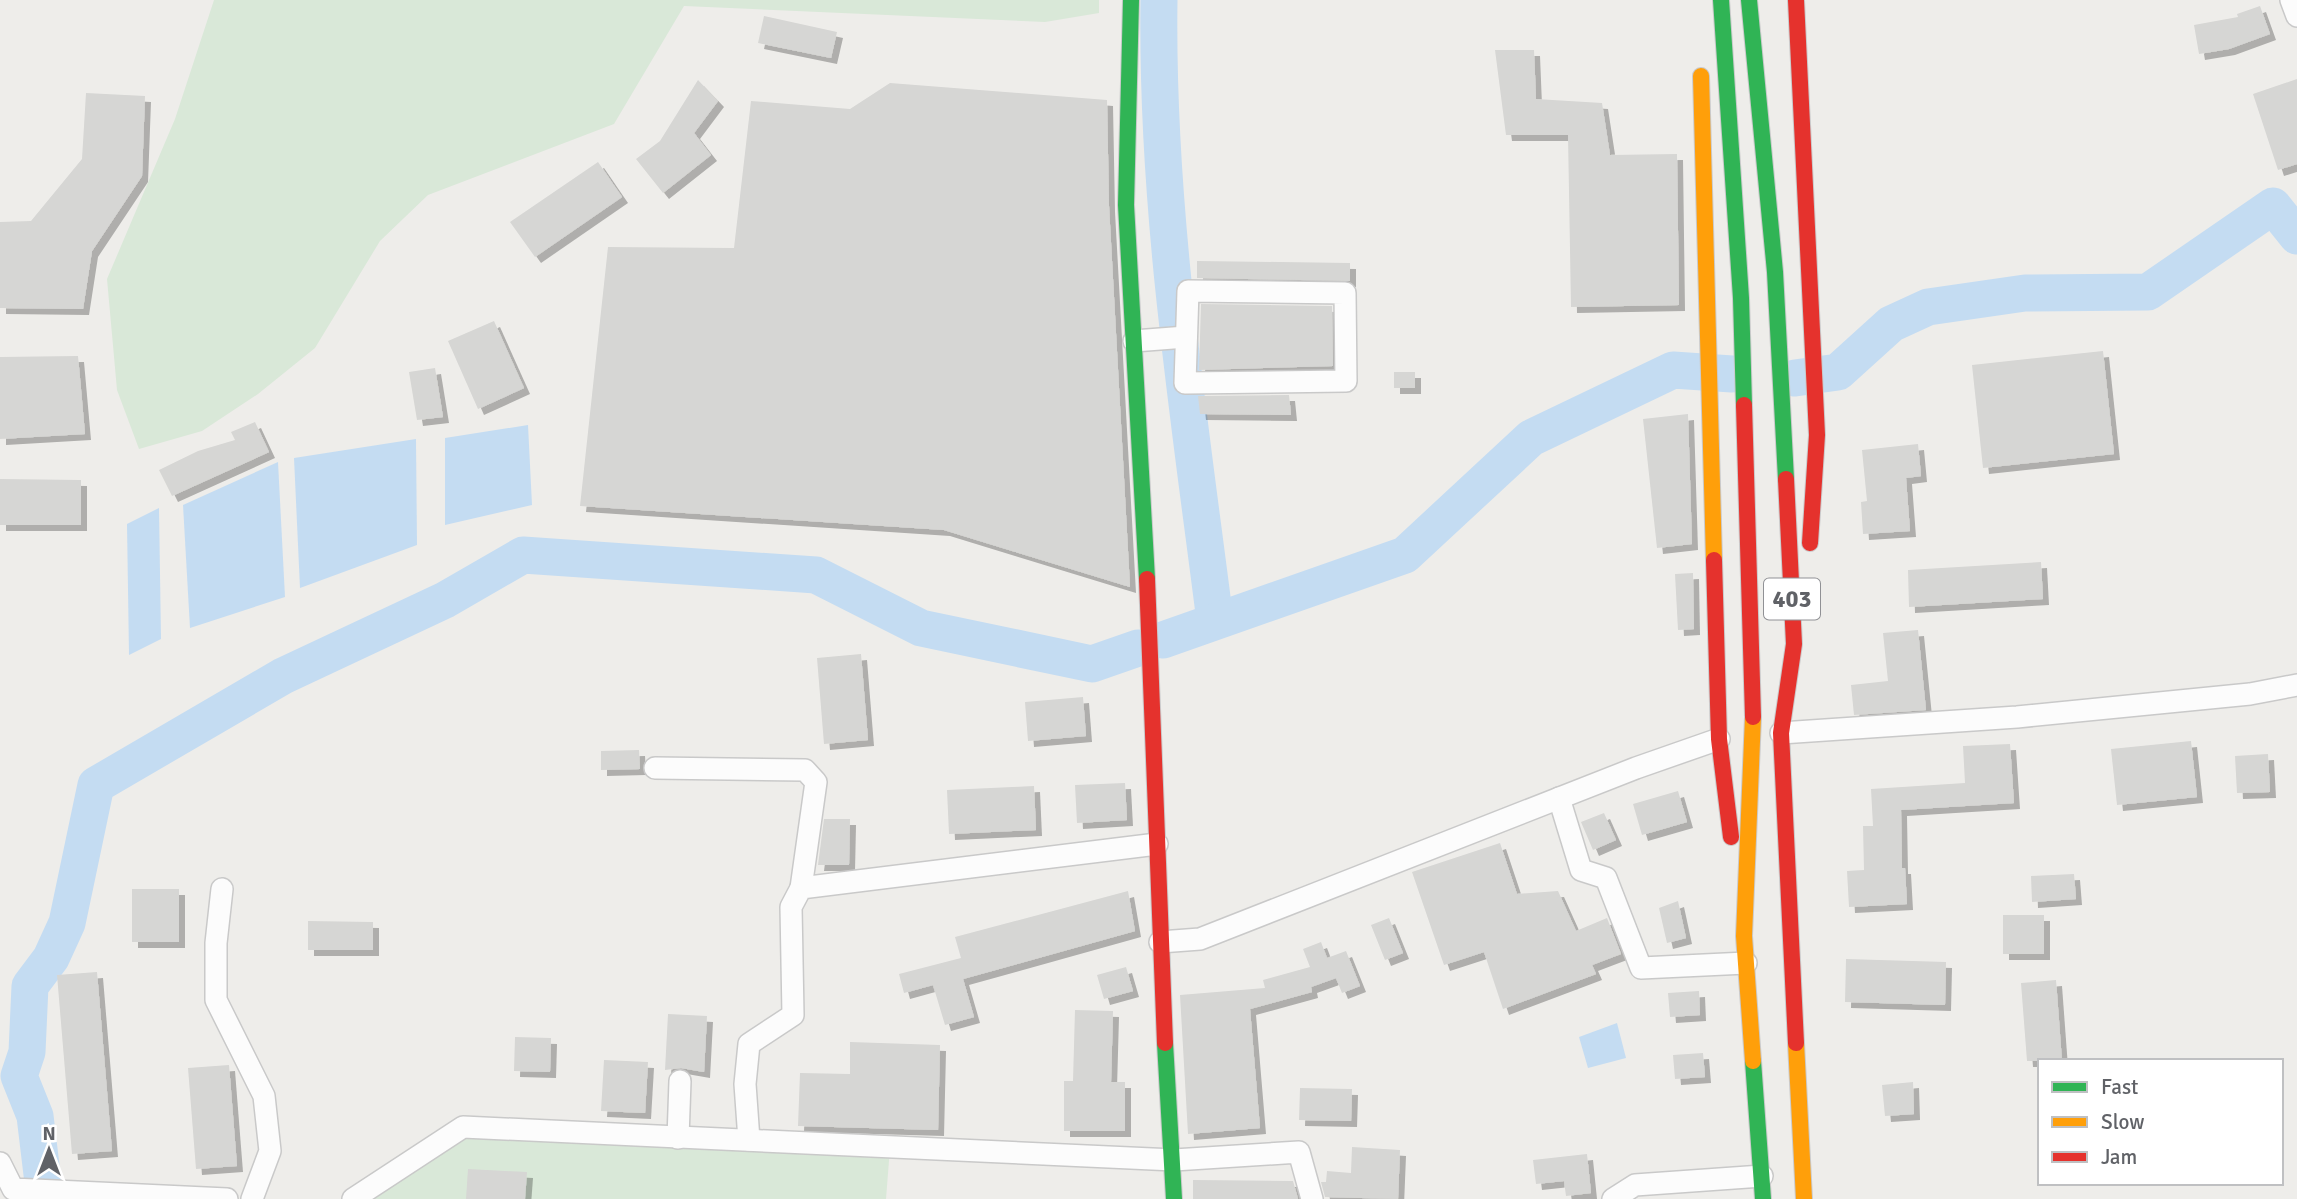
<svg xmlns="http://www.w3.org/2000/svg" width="2297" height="1199" font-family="Signika,sans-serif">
<defs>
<filter id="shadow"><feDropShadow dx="6" dy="6" stdDeviation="0" flood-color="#0004"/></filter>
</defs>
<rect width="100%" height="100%" fill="#eeedea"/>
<!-- green -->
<g fill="#d9e8d8">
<polygon points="214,0 1099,0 1099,13 1045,22 684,6 614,124 428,195 380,241 315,348 258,394 202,431 139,449 117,390 107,279 175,119"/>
<polygon points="463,1127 890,1148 886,1199 353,1199"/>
</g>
<!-- water -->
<g fill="#c4dcf2">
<polygon points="528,425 532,505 445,525 445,438"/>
<polygon points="416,439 417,545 300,588 294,458"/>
<polygon points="278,462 285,597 190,628 183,505"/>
<polygon points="159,508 161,639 129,655 127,524"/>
<polygon points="1617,1023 1626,1058 1588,1068 1579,1037"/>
</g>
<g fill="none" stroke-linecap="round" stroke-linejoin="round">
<!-- river -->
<g stroke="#c4dcf2" stroke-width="37">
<path d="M1159,0C1156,208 1189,415 1215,621"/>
<polyline points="1795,378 1838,372 1891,324 1928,307 2025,293 2148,292 2273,206 2297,236"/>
<polyline points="1163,640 1405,555 1531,438 1673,370 1732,374"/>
<polyline points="45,1199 35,1116 19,1076 27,1052 30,986 51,958 67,923 96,785 283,676 445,600 523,555 816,575 921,628 1092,664 1138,648"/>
</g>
</g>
<!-- building -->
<g fill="#d6d6d4" filter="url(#shadow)">
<polygon points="2260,6 2270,34 2229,49 2199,54 2194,25 2238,17 2237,14"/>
<polygon points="764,16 837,32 831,58 758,43"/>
<polygon points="1495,50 1534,50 1536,99 1602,103 1610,155 1677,154 1679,305 1571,307 1568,135 1506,135"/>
<polygon points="2297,79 2297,164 2278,170 2253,94"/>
<polygon points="698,80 718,101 694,133 711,155 663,193 636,159 660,141"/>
<polygon points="890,83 1107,100 1109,206 1130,587 944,530 580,506 608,247 734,248 751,101 850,109"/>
<polygon points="86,93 145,96 142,176 92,251 83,309 0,308 0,222 31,221 82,159"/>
<polygon points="598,162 622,197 535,257 510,222"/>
<polygon points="1197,261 1350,263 1350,281 1197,278"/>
<polygon points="1201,304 1332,306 1333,366 1199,370"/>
<polygon points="494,321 524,388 478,409 448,341"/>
<polygon points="2103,351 2114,454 1983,468 1972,365"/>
<polygon points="78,356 85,434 0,439 0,357"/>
<polygon points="435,368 443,417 417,420 409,372"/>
<rect x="1394" y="372" width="21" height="16"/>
<polygon points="1289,395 1291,415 1200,414 1198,396"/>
<polygon points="1688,414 1692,544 1657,548 1643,419"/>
<polygon points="255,422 269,452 172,496 159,470 198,451 235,440 231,432"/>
<polygon points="1918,444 1921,476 1906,478 1910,531 1863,534 1861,502 1867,501 1862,450"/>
<polygon points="0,479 81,480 81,525 0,525"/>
<polygon points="2041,562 2043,599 1909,607 1908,570"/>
<polygon points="1693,573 1694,629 1678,630 1675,574"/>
<polygon points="1918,630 1926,710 1854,715 1851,685 1888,681 1883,633"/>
<polygon points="861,654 868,740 824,744 817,658"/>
<polygon points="1083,697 1086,736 1028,741 1025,702"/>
<polygon points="2191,741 2197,797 2117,805 2111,749"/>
<polygon points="2010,744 2014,803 1901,810 1902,868 1905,868 1907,904 1849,907 1847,871 1864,870 1863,826 1873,826 1871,789 1965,783 1963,746"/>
<polygon points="639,750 640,769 601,770 601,751"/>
<polygon points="2268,754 2270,792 2237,793 2235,756"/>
<polygon points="1125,783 1127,820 1077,823 1075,785"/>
<polygon points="1034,786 1036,830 949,834 947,790"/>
<polygon points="1678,791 1687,822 1642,835 1633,804"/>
<polygon points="1604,813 1616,840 1593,850 1581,822"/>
<polygon points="824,819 850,819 849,865 818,865"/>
<polygon points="1500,843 1517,894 1558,891 1576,931 1607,918 1621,954 1592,965 1596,974 1503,1009 1484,952 1444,965 1412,872"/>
<polygon points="2074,874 2076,899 2032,902 2031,876"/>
<rect x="132" y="889" width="47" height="53"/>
<polygon points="1128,891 1135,931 963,979 974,1017 945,1025 933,985 904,993 899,974 961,958 955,937"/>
<polygon points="1678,901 1686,938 1667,943 1659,908"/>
<rect x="2003" y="915" width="41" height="39"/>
<polygon points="1389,918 1403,953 1385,960 1371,925"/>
<polygon points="308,921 373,922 373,950 308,950"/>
<polygon points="1321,942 1327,958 1346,951 1360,986 1342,993 1336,978 1311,987 1312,992 1250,1009 1260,1128 1188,1134 1180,995 1265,988 1263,980 1310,967 1303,949"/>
<polygon points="1846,959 1946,962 1945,1005 1845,1002"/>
<polygon points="1126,967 1133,991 1104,999 1097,975"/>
<polygon points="97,972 112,1151 72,1154 57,975"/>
<polygon points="2056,980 2062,1061 2027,1061 2021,983"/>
<polygon points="1699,991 1700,1015 1670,1017 1668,993"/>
<polygon points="1075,1010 1113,1011 1111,1082 1125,1082 1125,1131 1064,1131 1064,1081 1073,1081"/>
<polygon points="668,1014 707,1016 704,1072 681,1068 665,1070"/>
<polygon points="515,1037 551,1038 550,1072 514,1071"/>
<polygon points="850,1042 940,1045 938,1130 798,1126 800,1073 850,1074"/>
<polygon points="1703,1053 1705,1077 1675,1079 1673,1055"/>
<polygon points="604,1060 648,1062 645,1113 601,1111"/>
<polygon points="229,1065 237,1166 196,1169 188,1068"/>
<polygon points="1913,1082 1914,1114 1885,1116 1882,1085"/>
<polygon points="1300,1088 1352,1089 1351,1121 1299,1120"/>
<polygon points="1352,1147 1400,1150 1398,1199 1325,1197 1321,1182 1326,1182 1327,1171 1351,1173"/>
<polygon points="1587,1154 1591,1193 1566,1196 1564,1181 1536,1184 1533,1160"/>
<polygon points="468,1169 527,1172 525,1199 466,1199"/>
<polygon points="1193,1180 1293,1181 1298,1199 1193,1199"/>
</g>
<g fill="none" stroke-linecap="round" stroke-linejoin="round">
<defs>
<g id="street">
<polyline points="2291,0 2297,16"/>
<polygon points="1188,291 1345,293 1346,381 1185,383"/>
<polyline points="1134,341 1186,337"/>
<polyline points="1781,733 2017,717 2250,694 2297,685"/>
<polyline points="655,768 805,770 816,782 801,888"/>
<polyline points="1559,798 1581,870 1606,878 1641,968 1746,963"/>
<polyline points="222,889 216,943 216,1000 264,1096 270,1151 252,1199"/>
<polyline points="1160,942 1200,939 1636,768 1719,739"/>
<polyline points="678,1138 680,1081"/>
<polyline points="749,1140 745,1084 749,1044 793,1015 791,907 801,888 1157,844"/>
<polyline points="0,1163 13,1189 227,1199"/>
<polyline points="353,1199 463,1127 1174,1160 1299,1152 1312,1199"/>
<polyline points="1613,1199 1635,1185 1762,1176"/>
</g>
<g id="fast">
<polyline points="1131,0 1126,205 1147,579"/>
<polyline points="1721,0 1741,298 1744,405"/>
<polyline points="1749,0 1775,272 1786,479"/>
<polyline points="1165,1043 1174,1199"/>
<polyline points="1753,1061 1763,1199"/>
</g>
<g id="slow">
<polyline points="1701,76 1714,560"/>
<polyline points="1796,1043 1804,1199"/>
<polyline points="1753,1061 1744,936 1753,717"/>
</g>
<g id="jam">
<polyline points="1796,0 1817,435 1810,543"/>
<polyline points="1744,405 1753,717"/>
<polyline points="1786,479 1794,644 1781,733 1796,1043"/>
<polyline points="1714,560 1719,739 1731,837"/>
<polyline points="1147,579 1165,1043"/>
</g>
</defs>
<!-- street casing -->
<use href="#street" stroke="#c9c9c9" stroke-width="24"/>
<!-- fast casing -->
<use href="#fast" stroke="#cacacb" stroke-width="18"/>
<!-- slow casing -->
<use href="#slow" stroke="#cacacb" stroke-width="18"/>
<!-- jam casing -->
<use href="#jam" stroke="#cacacb" stroke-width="18"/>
<!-- street -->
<use href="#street" stroke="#fcfcfc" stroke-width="21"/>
<!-- fast -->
<use href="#fast" stroke="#30b455" stroke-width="16"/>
<!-- slow -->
<use href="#slow" stroke="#ff9f0a" stroke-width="16"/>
<!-- jam -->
<use href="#jam" stroke="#e5322d" stroke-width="16"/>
</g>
<g text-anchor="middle" stroke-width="7" stroke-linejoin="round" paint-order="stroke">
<!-- shield labels -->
<rect fill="#fff" stroke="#909195" stroke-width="2" x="1764" y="578.5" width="56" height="41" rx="5"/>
<g font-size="24" font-weight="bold" fill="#606267">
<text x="1792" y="607">403</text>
</g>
</g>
<!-- legend -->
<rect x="2038" y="1059" width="245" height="126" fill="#ffffff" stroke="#bfc0c2" stroke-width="2"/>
<rect x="2052" y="1082" width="35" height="10" fill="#30b455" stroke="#bfc0c2" stroke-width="2"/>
<text x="2101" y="1094" font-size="21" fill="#606267">Fast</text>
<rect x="2052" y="1117" width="35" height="10" fill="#ff9f0a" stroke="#bfc0c2" stroke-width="2"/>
<text x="2101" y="1129" font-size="21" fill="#606267">Slow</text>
<rect x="2052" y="1152" width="35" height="10" fill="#e5322d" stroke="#bfc0c2" stroke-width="2"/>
<text x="2101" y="1164" font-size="21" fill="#606267">Jam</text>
<!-- north arrow -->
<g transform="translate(49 1150)" stroke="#ffffff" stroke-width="5" paint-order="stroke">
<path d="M0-5L12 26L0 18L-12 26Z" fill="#606267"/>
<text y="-10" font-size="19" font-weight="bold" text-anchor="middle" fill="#606267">N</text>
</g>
</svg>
